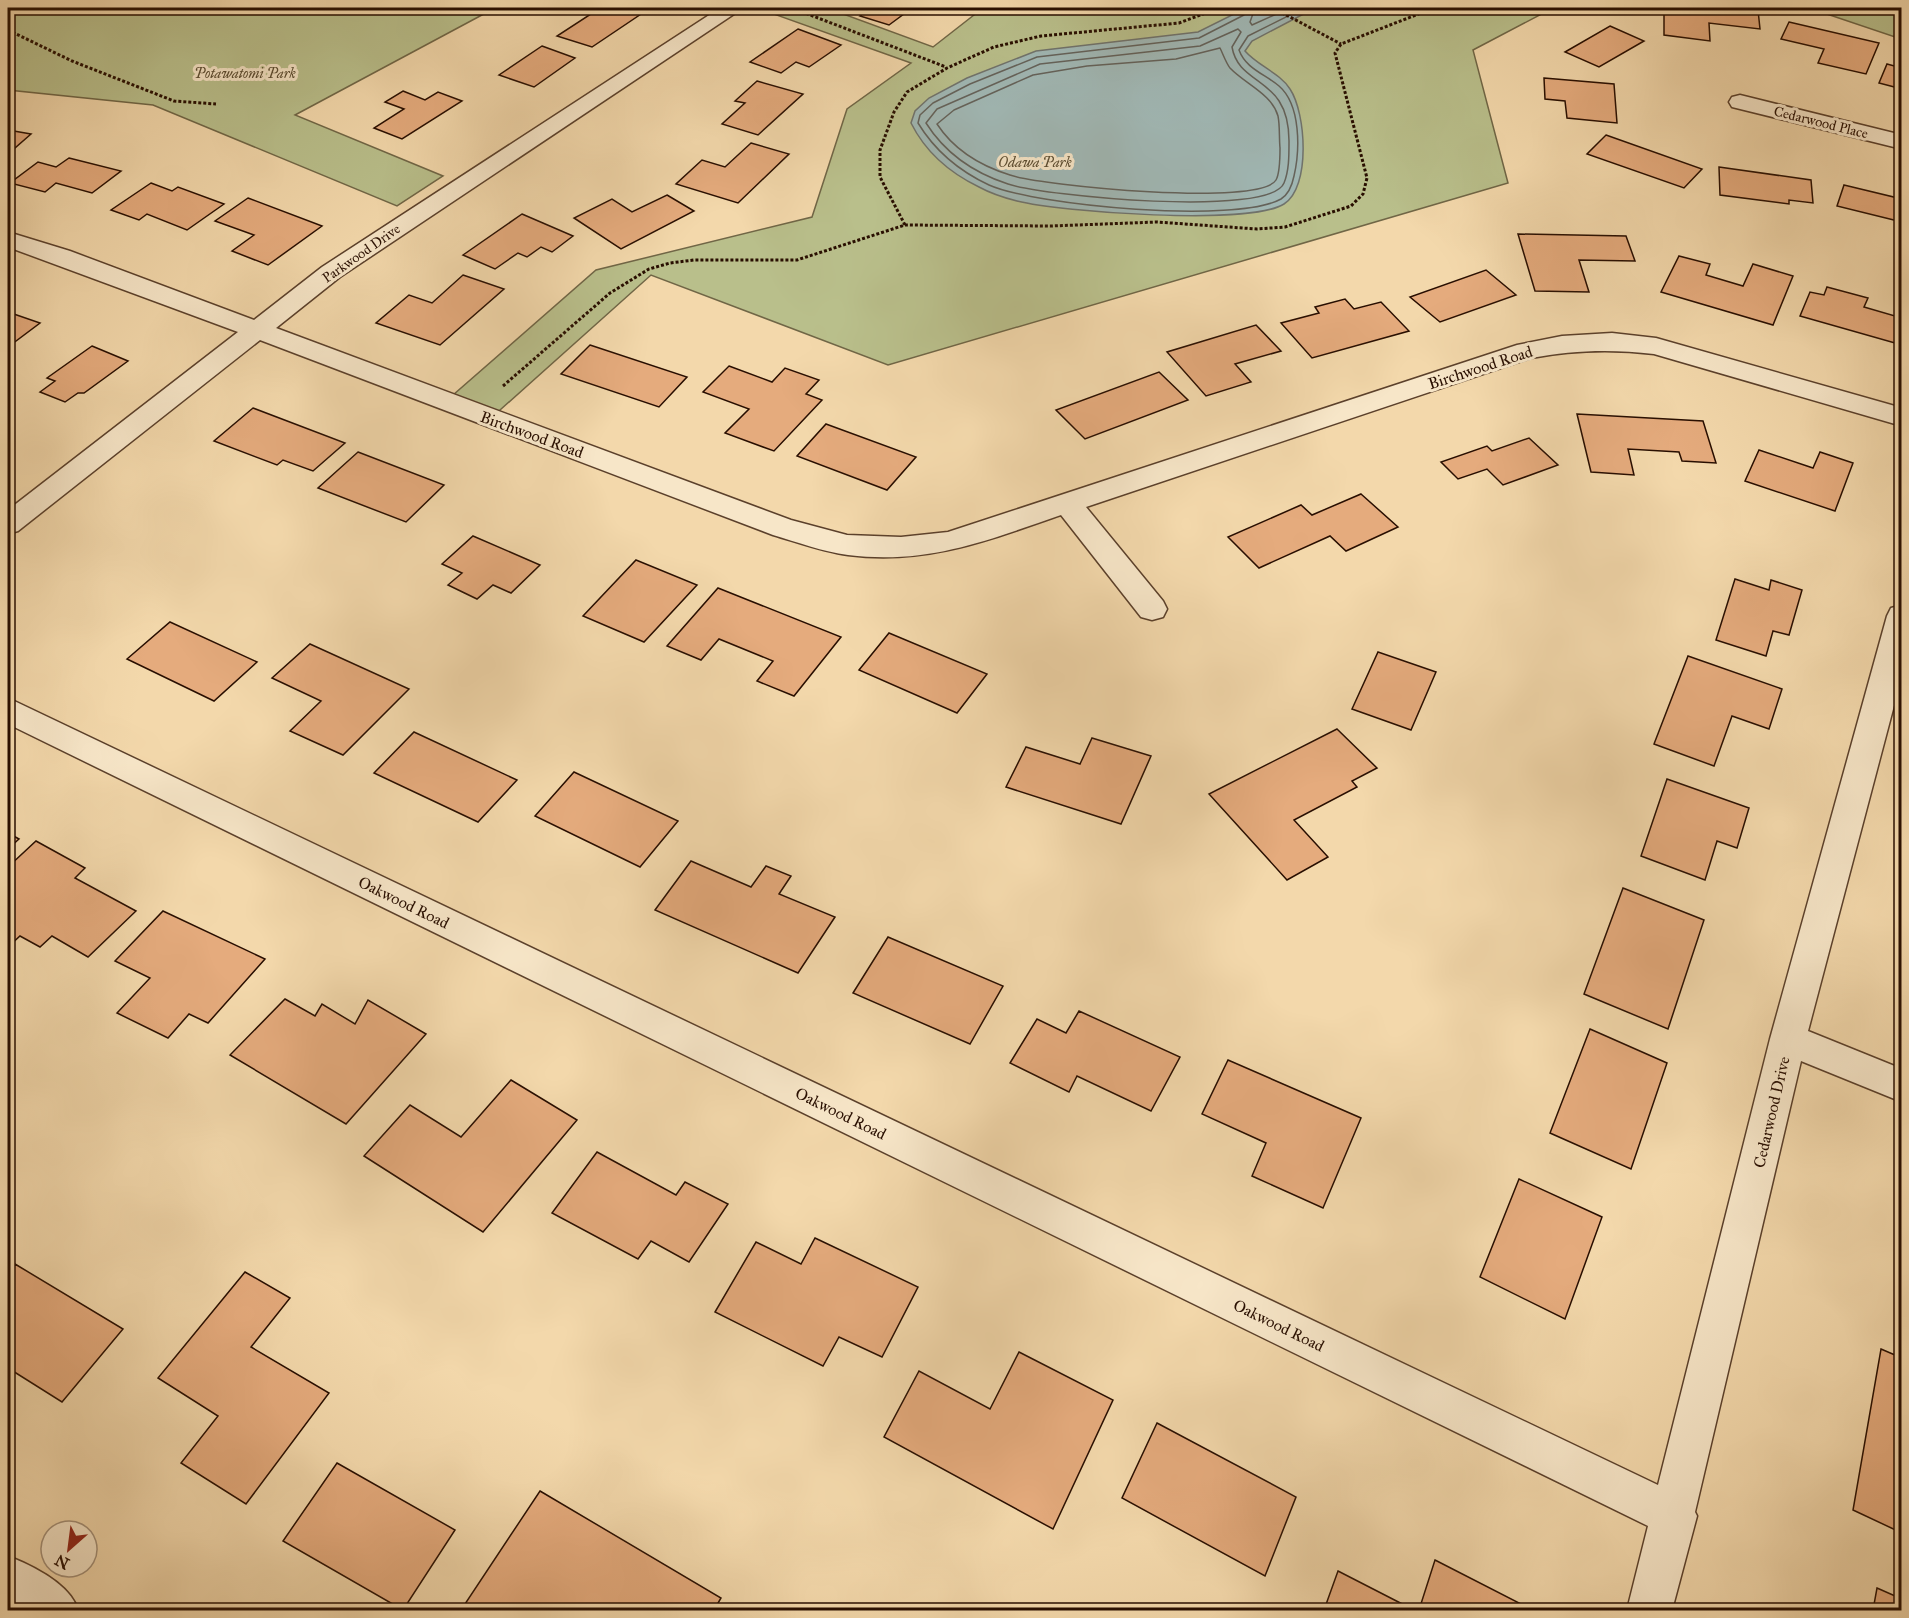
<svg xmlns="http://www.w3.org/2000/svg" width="1909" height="1618" font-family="'IM FELL Great Primer',serif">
<rect width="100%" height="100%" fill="#f3d8ab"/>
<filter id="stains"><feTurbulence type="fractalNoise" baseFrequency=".00333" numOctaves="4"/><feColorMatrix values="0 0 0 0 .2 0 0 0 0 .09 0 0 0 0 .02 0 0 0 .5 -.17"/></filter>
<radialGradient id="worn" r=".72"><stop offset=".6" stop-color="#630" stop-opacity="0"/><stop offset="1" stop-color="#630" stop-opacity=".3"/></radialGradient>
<!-- green -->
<g fill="#b9bf8b" stroke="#706646" stroke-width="1.5">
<polygon points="8,8 495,8 295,115 443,176 397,206 153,105 8,90"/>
<polygon points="757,8 827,8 933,47 983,8 1553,8 1473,50 1508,183 888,365 651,275 490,419 445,402 596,270 812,217 847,109 911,63"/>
<polygon points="1809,8 1901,8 1901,39"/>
</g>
<!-- water -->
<path fill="#a0b7b4" stroke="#70736c" stroke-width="1.5" d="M1246,8H1315L1252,41L1245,51C1258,66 1280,73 1290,89C1306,113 1311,187 1284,204C1249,226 1061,212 1017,201C1005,198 990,193 979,187C950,173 925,151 911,123L915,111L929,98L967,78L1036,51L1198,32Z"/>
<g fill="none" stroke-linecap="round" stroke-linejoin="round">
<!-- shore -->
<g stroke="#64625a" stroke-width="1.5">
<path d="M1248,8L1244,15L1199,38L1037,57L970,84L933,103L920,115L918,123C935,151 959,171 989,185C1036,206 1237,224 1281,199C1289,194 1292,186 1294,176C1300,150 1301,105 1279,86C1265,74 1246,69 1239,50L1248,36L1304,8"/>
<polyline points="1255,8 1250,22 1252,25 1290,8"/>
<path d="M1238,29L1241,32L1232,47C1239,88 1290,75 1289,143C1289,156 1289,171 1284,183C1270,218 1043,196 1008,184C974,173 945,153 926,123L937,109L1040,64L1200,46Z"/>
<path d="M1220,48C1223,54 1226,63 1230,68C1245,84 1272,94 1278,116C1280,126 1279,138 1280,148C1280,156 1280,173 1276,180C1260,207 1043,186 1010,175C981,166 954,150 937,124L954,110L1033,75L1087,66L1176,59Z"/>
</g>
</g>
<!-- building -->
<g fill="#e5ab7d" stroke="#280e00" stroke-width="1.5">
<polygon points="600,8 650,8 592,47 557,36"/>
<polygon points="871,8 912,8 889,25 860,16"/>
<polygon points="1664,8 1734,8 1758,10 1760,29 1709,23 1710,41 1664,35"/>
<polygon points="1789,22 1879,43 1866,74 1818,63 1824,49 1781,39"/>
<polygon points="1610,26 1644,41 1599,67 1565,52"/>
<polygon points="798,29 841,45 809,67 796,62 781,73 750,62"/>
<polygon points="542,46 575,58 534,87 499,75"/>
<polygon points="1887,64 1902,68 1902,89 1879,83"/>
<polygon points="1544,78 1614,84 1617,123 1567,118 1565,101 1545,99"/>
<polygon points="757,81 803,94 758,135 722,124 745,103 735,101"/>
<polygon points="403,91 425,100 438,92 462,101 402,139 374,128 404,109 385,102"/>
<polygon points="8,130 31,134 8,154"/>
<polygon points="1606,135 1702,169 1684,188 1587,154"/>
<polygon points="751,143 789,154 738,203 676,184 702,160 725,167"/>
<polygon points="69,158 121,171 92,193 56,183 45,192 10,183 38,162 56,167"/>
<polygon points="1719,167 1811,180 1813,203 1789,200 1789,204 1720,195"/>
<polygon points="151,183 172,191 178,187 224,204 187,230 147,214 139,220 111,210"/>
<polygon points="1844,185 1898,198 1902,187 1902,222 1837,206"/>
<polygon points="667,195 694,211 621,249 574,218 612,199 632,212"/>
<polygon points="248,198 322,226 268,265 232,251 254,235 215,221"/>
<polygon points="522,214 573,236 552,252 541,247 527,257 518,253 495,269 463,255"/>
<polygon points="1518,234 1626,236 1635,261 1579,260 1589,292 1535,291"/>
<polygon points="1679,256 1710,264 1706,275 1743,286 1753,264 1793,276 1773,325 1661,292"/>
<polygon points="1486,270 1516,295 1440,322 1410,297"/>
<polygon points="463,275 504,289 440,345 376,323 409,295 432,303"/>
<polygon points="1827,287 1868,298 1864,307 1902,318 1902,345 1800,316 1810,292 1824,295"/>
<polygon points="1345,299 1354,309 1381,302 1409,331 1312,358 1281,323 1319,313 1315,307"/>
<polygon points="8,312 40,323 8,347"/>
<polygon points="1256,325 1281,351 1235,364 1251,382 1206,396 1167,352"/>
<polygon points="590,345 687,377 659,407 561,374"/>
<polygon points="92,346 128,361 84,393 78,393 65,402 40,392 55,381 47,378"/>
<polygon points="729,366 772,382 785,368 819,380 806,394 822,400 774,451 725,433 749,409 703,392"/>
<polygon points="1159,372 1188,400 1085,439 1056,410"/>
<polygon points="253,408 345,443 313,471 283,460 277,465 214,441"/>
<polygon points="1577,414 1703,421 1716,463 1682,461 1679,452 1628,449 1634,475 1591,472"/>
<polygon points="826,424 916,457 887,490 797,456"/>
<polygon points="1529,438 1558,465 1503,485 1487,469 1458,479 1441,462 1487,446 1492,451"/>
<polygon points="1759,450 1813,468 1820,452 1853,463 1835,511 1745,481"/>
<polygon points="358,452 444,485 406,522 318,488"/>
<polygon points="1361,494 1398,527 1346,551 1330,536 1259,568 1228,537 1301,505 1312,515"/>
<polygon points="473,536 540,565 511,593 493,585 477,599 448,585 462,573 442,564"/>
<polygon points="636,560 697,585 644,642 583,616"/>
<polygon points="1735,579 1769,590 1771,580 1802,590 1789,635 1773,631 1766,656 1716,640"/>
<polygon points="718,588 841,637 794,696 757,681 773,661 719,639 701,660 667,646"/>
<polygon points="170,622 257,662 214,701 127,659"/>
<polygon points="889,633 987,674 957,713 859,670"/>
<polygon points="310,644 409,689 343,755 290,731 321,701 272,678"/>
<polygon points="1378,652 1436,672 1411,730 1352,709"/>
<polygon points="1688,656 1782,689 1769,729 1732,716 1714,766 1654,744"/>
<polygon points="1337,729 1377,768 1352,781 1357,787 1294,820 1328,857 1287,880 1209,794"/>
<polygon points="414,732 517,780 478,822 374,773"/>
<polygon points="1092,738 1151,756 1121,824 1006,787 1026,747 1080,764"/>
<polygon points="574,772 678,821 640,867 535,816"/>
<polygon points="1667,779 1749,808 1737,848 1717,841 1705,880 1641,856"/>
<polygon points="8,833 19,839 8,849"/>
<polygon points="36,841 85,868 75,878 136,911 88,957 52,936 40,947 20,936 8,947 8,867"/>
<polygon points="691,861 751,887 766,866 791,876 779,894 835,917 798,973 655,910"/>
<polygon points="1623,888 1704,920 1668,1029 1584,994"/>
<polygon points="163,911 265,959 208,1023 189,1014 168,1038 117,1013 150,978 115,961"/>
<polygon points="888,937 1003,986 970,1044 853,993"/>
<polygon points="285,999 315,1016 322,1004 355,1024 368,1000 426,1034 346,1124 230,1055"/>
<polygon points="1079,1011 1180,1057 1151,1111 1077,1076 1069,1092 1010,1063 1037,1019 1066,1033"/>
<polygon points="1590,1029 1667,1063 1631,1169 1550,1133"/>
<polygon points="1228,1060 1361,1118 1323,1208 1252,1176 1266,1143 1202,1114"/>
<polygon points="511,1080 577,1120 483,1232 364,1156 410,1105 461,1137"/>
<polygon points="597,1152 676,1195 685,1182 728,1204 689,1262 651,1241 638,1259 552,1213"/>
<polygon points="1519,1179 1602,1217 1565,1319 1480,1277"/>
<polygon points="815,1238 918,1287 882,1357 839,1337 823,1366 715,1312 756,1242 801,1264"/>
<polygon points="1902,1263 1902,1293 1895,1290"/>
<polygon points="15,1264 123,1329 62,1402 8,1368 8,1273"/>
<polygon points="245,1272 290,1298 251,1347 329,1393 246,1504 181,1463 218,1416 158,1378"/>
<polygon points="1881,1349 1902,1358 1902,1533 1853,1510"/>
<polygon points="1019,1352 1113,1400 1053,1529 884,1437 919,1371 990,1409"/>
<polygon points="1157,1423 1296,1497 1265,1576 1122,1498"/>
<polygon points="337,1463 455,1530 403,1610 283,1541"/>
<polygon points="540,1491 721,1598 714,1610 461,1610"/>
<polygon points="1435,1560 1525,1606 1523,1610 1419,1610"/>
<polygon points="1338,1571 1414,1610 1324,1610"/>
<polygon points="1877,1588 1902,1599 1902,1610 1873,1610"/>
</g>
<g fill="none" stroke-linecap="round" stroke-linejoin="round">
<defs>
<g id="minor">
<path d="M720,8H743L340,277L276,328L791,520L847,535L901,537L948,532L1517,345L1562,336L1612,333L1656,338L1902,408V426L1654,354C1612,349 1573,350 1531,358L1086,507L1163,601L1167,609L1163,617L1152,620L1141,617L1061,515C988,540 928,565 848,555C823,552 797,542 773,535L260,340L18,531L8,534V510L238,332L8,247V232L70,251L254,320L322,267Z"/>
<polygon points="1740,95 1902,135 1902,149 1732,107 1729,102 1732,97"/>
<polygon points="1902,605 1902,675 1808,1031 1902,1069 1902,1102 1801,1061 1695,1512 1697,1516 1672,1610 1627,1610 1648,1526 8,724 8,698 1658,1485 1770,1039 1887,616 1891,608"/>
<path d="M8,1556C33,1566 70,1584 78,1610H17L8,1604Z"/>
</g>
</defs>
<!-- minor casing -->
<use href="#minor" stroke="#5b402b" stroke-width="3"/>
<!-- path -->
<g stroke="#280e00" stroke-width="3" stroke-dasharray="3 2" stroke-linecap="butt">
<polyline points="792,8 946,67"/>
<polyline points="1273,8 1341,44"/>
<polyline points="1881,8 1902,13"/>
<polyline points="8,30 72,61 174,101 216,104"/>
<polyline points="905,225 880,177 880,150 894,112 907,92 947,68 994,47 1041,36 1179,23 1219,8"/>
<polyline points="503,386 610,293 649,269 670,263 694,260 797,260 905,225 1051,226 1157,222 1257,229 1285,227 1351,206 1363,194 1367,178 1335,53 1341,44 1434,8"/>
</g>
<!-- minor -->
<use href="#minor" fill="#f7e6c8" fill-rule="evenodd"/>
</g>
<g text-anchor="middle" stroke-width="6" stroke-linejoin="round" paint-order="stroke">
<!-- far-park labels -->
<g font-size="14" font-style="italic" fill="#5b4c31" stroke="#f7e6c8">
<text x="245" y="78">Potawatomi Park</text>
<text x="1035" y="167">Odawa Park</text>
</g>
<!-- far-street labels -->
<g font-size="14" fill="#280e00" stroke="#f7e6c8">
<text transform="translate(1821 122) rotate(14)" y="5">Cedarwood Place</text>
<text transform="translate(361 253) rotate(-35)" y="5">Parkwood Drive</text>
</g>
<!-- street labels -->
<g font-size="16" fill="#280e00" stroke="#f7e6c8">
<text transform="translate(1480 367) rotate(-18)" y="6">Birchwood Road</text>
<text transform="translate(532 434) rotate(20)" y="6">Birchwood Road</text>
<text transform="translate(404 902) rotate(26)" y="6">Oakwood Road</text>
<text transform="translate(1771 1112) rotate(-77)" y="6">Cedarwood Drive</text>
<text transform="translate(841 1113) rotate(26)" y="6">Oakwood Road</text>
<text transform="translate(1279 1325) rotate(26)" y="6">Oakwood Road</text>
</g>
</g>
<!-- margin -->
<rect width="1909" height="1618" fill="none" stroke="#f3d8ab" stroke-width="30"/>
<rect x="9" y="9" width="1891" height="1600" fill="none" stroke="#280e00" stroke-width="3"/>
<rect x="15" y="15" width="1879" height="1588" fill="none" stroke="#280e00" stroke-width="1.5"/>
<!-- north arrow -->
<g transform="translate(69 1549) rotate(208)"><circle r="28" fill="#f7e6c8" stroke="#a49078" stroke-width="1.5"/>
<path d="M0-4.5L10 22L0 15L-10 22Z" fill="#8f2418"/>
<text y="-9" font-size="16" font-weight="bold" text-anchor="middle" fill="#280e00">N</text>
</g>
<rect width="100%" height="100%" filter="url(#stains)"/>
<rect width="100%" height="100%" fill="url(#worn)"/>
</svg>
